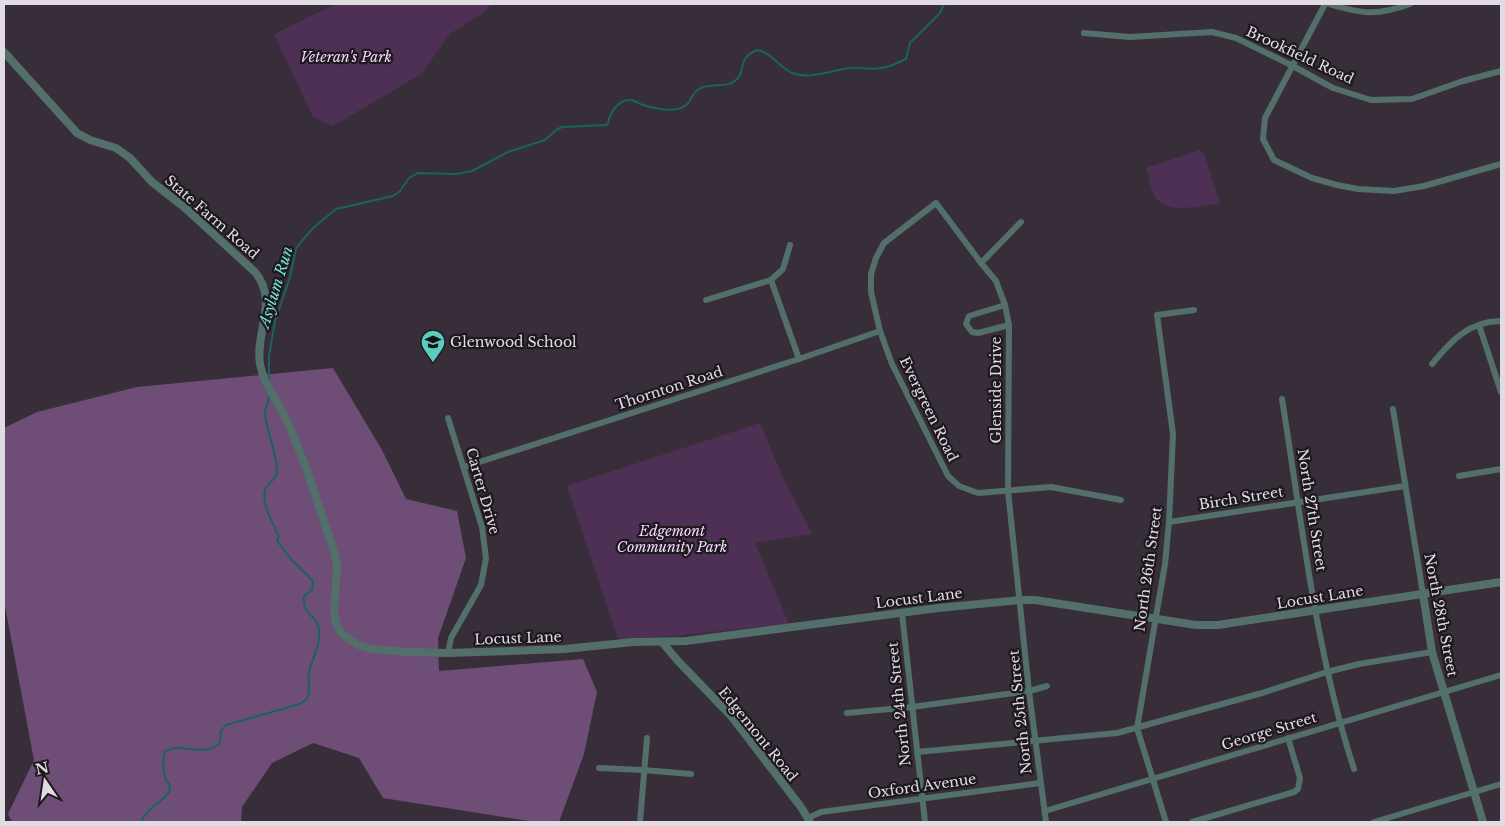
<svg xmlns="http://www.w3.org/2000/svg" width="1505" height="826" font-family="'Libre Baskerville',serif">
<rect width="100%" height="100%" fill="#382e3a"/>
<!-- green -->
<g fill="#4d3054">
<polygon points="335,4 491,4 486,11 450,34 421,74 333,126 313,117 274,34"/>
<path d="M1200,150L1204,153L1220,204C1200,205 1165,216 1154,195C1150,187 1149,176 1146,168Z"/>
<polygon points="760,423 782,475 812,534 755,543 789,624 674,636 618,639 567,486"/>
</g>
<!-- forest -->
<polygon fill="#6e4e76" points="333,368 382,450 406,499 457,511 466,558 438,638 439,671 583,659 597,692 584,754 559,822 535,822 383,798 359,758 313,743 272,763 242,807 241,822 12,822 8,814 34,760 4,601 4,428 37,412 137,387"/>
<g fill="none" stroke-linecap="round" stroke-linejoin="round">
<!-- stream -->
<g stroke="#17655d" stroke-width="2">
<path d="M269,380V356L275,321L290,277L296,249L300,243L313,228L336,209L393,196L400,191L409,178L418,173L456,174L472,171L508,152L545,140L556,130L562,127L606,125L608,124C609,114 618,100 629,100C633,100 637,102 640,104C652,108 666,111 678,109C693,105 689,95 699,89C710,82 727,89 736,80C747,70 736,59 757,50C771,52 779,67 792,73C811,80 831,70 850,68C860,67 870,70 881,68C889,67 898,63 906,59L910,43L940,13L944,4"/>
<path d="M141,822C146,808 162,803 170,791L169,783L167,782C163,776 162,758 165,751C182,742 204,758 220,743L221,731L226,725L300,704C303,702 307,700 308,696C311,689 307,680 309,672C312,659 321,644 319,630C317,613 302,618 304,596L312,590L313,581L291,559L277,541L279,537C273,523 258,499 267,486C272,480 277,478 277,470C276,450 267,433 265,414C265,407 269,402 269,395"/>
</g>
<!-- minor -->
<g stroke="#536f6a" stroke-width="6">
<polyline points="1325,4 1265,118 1263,139 1274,160 1312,178 1337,185 1358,189 1394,191 1424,186 1501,164"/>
<path d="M1329,4C1362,14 1377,16 1410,4"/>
<polyline points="1084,33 1130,37 1212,32 1236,38 1291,65 1333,88 1371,100 1412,99 1463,81 1501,71"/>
<polyline points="981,263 1021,222"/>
<polyline points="771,280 799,359"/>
<polyline points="706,300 771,280 783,269 790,245"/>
<polyline points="1005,305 969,316 966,324 972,332 978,333 1009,325"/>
<polyline points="1479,325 1501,392"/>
<path d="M1432,364C1451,341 1469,321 1501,321"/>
<path d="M1282,399C1302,523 1315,649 1354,769"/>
<polyline points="1393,409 1423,594"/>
<polyline points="448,418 482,527 486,558 481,585 451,638 448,653"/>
<polyline points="464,467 799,359 880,331"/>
<polyline points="1459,476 1501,469"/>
<polyline points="1169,522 1405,486"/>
<polyline points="902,613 925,822"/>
<polyline points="847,713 912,707 1029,691 1047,686"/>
<polyline points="917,752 1117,733 1262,693 1327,672 1359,664 1432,652"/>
<polyline points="599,768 643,770 691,774"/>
<polyline points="1045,811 1501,675"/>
<polyline points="808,818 821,812 1040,783"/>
<polyline points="640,822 647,738"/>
<polyline points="1046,822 1029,691 1008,491 1009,325 1005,305 996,281 981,263 936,203 884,243 876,258 871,274 871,292 880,331 892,364 948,476 959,486 978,493 1051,487 1121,500"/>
<polyline points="1166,822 1137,728 1165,564 1169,522 1173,434 1157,315 1194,310"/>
<polyline points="1192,822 1294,792 1298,789 1300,778 1288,738"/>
<polyline points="1374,822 1501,784"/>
</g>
<!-- tertiary -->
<g stroke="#536f6a" stroke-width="8">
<path d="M4,52L77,133L90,140L116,148L130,158L152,182L184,207L255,272C279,301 255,331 260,364C263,383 276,398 284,415C304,456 318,505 333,548L337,566L334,611L336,623L341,633L358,645L371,649L407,652L448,653L565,649L633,642L686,641L938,608L1021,600H1035L1196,625H1218L1501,582"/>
<polyline points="1423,594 1432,652 1483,822"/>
<polyline points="662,642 678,661 732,717 801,807 810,822"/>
</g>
</g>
<!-- icons -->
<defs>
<symbol id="school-pin" viewBox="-11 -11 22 30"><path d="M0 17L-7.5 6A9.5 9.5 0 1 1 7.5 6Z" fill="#58cebf" stroke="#1c181e"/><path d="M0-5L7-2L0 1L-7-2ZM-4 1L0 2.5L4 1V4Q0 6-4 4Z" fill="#111"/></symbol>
</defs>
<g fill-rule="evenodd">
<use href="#school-pin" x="419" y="328" width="28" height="38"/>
</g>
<g text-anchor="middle" stroke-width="4.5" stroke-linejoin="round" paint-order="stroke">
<!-- street labels -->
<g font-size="14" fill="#e1dbe3" stroke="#1c181e">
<text transform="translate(1300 55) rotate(25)" y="5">Brookfield Road</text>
<text transform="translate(212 217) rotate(41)" y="5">State Farm Road</text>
<text transform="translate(669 388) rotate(-18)" y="5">Thornton Road</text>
<text transform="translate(996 390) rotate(-90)" y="5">Glenside Drive</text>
<text transform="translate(929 409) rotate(64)" y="5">Evergreen Road</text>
<text transform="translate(483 491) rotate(74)" y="5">Carter Drive</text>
<text transform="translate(1241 498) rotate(-9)" y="5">Birch Street</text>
<text transform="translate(1312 510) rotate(81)" y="5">North 27th Street</text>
<text transform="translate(1148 569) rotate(-82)" y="5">North 26th Street</text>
<text transform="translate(1320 597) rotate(-9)" y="5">Locust Lane</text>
<text transform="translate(919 598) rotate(-7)" y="5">Locust Lane</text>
<text transform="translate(1441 615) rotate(79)" y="5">North 28th Street</text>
<text transform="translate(518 638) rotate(-2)" y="5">Locust Lane</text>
<text transform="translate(899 704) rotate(-96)" y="5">North 24th Street</text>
<text transform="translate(1020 712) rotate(-96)" y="5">North 25th Street</text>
<text transform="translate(1269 731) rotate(-17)" y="5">George Street</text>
<text transform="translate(758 734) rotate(51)" y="5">Edgemont Road</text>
<text transform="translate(922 786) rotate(-8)" y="5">Oxford Avenue</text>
</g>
<!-- park labels -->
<g font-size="14" font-style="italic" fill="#f6d7fe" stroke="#1c181e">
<text x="346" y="62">Veteran's Park</text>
<text x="672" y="536">Edgemont<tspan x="672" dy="16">Community Park</tspan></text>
</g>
<!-- poi labels -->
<g font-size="14" fill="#e1dbe3" stroke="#1c181e" text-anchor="start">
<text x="450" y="347">Glenwood School</text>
</g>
<!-- water labels -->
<g font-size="15" font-style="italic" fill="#75e3d4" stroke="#1c181e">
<text transform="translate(276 287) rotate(-73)" y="5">Asylum Run</text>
</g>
</g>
<!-- border -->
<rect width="1505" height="826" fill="none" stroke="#e1dbe3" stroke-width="10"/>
<!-- north arrow -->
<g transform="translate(45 781) rotate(347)" stroke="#1c181e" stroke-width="4" paint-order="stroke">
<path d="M0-4L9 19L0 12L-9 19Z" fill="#e1dbe3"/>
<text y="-8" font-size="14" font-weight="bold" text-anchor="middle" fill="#e1dbe3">N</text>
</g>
</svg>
